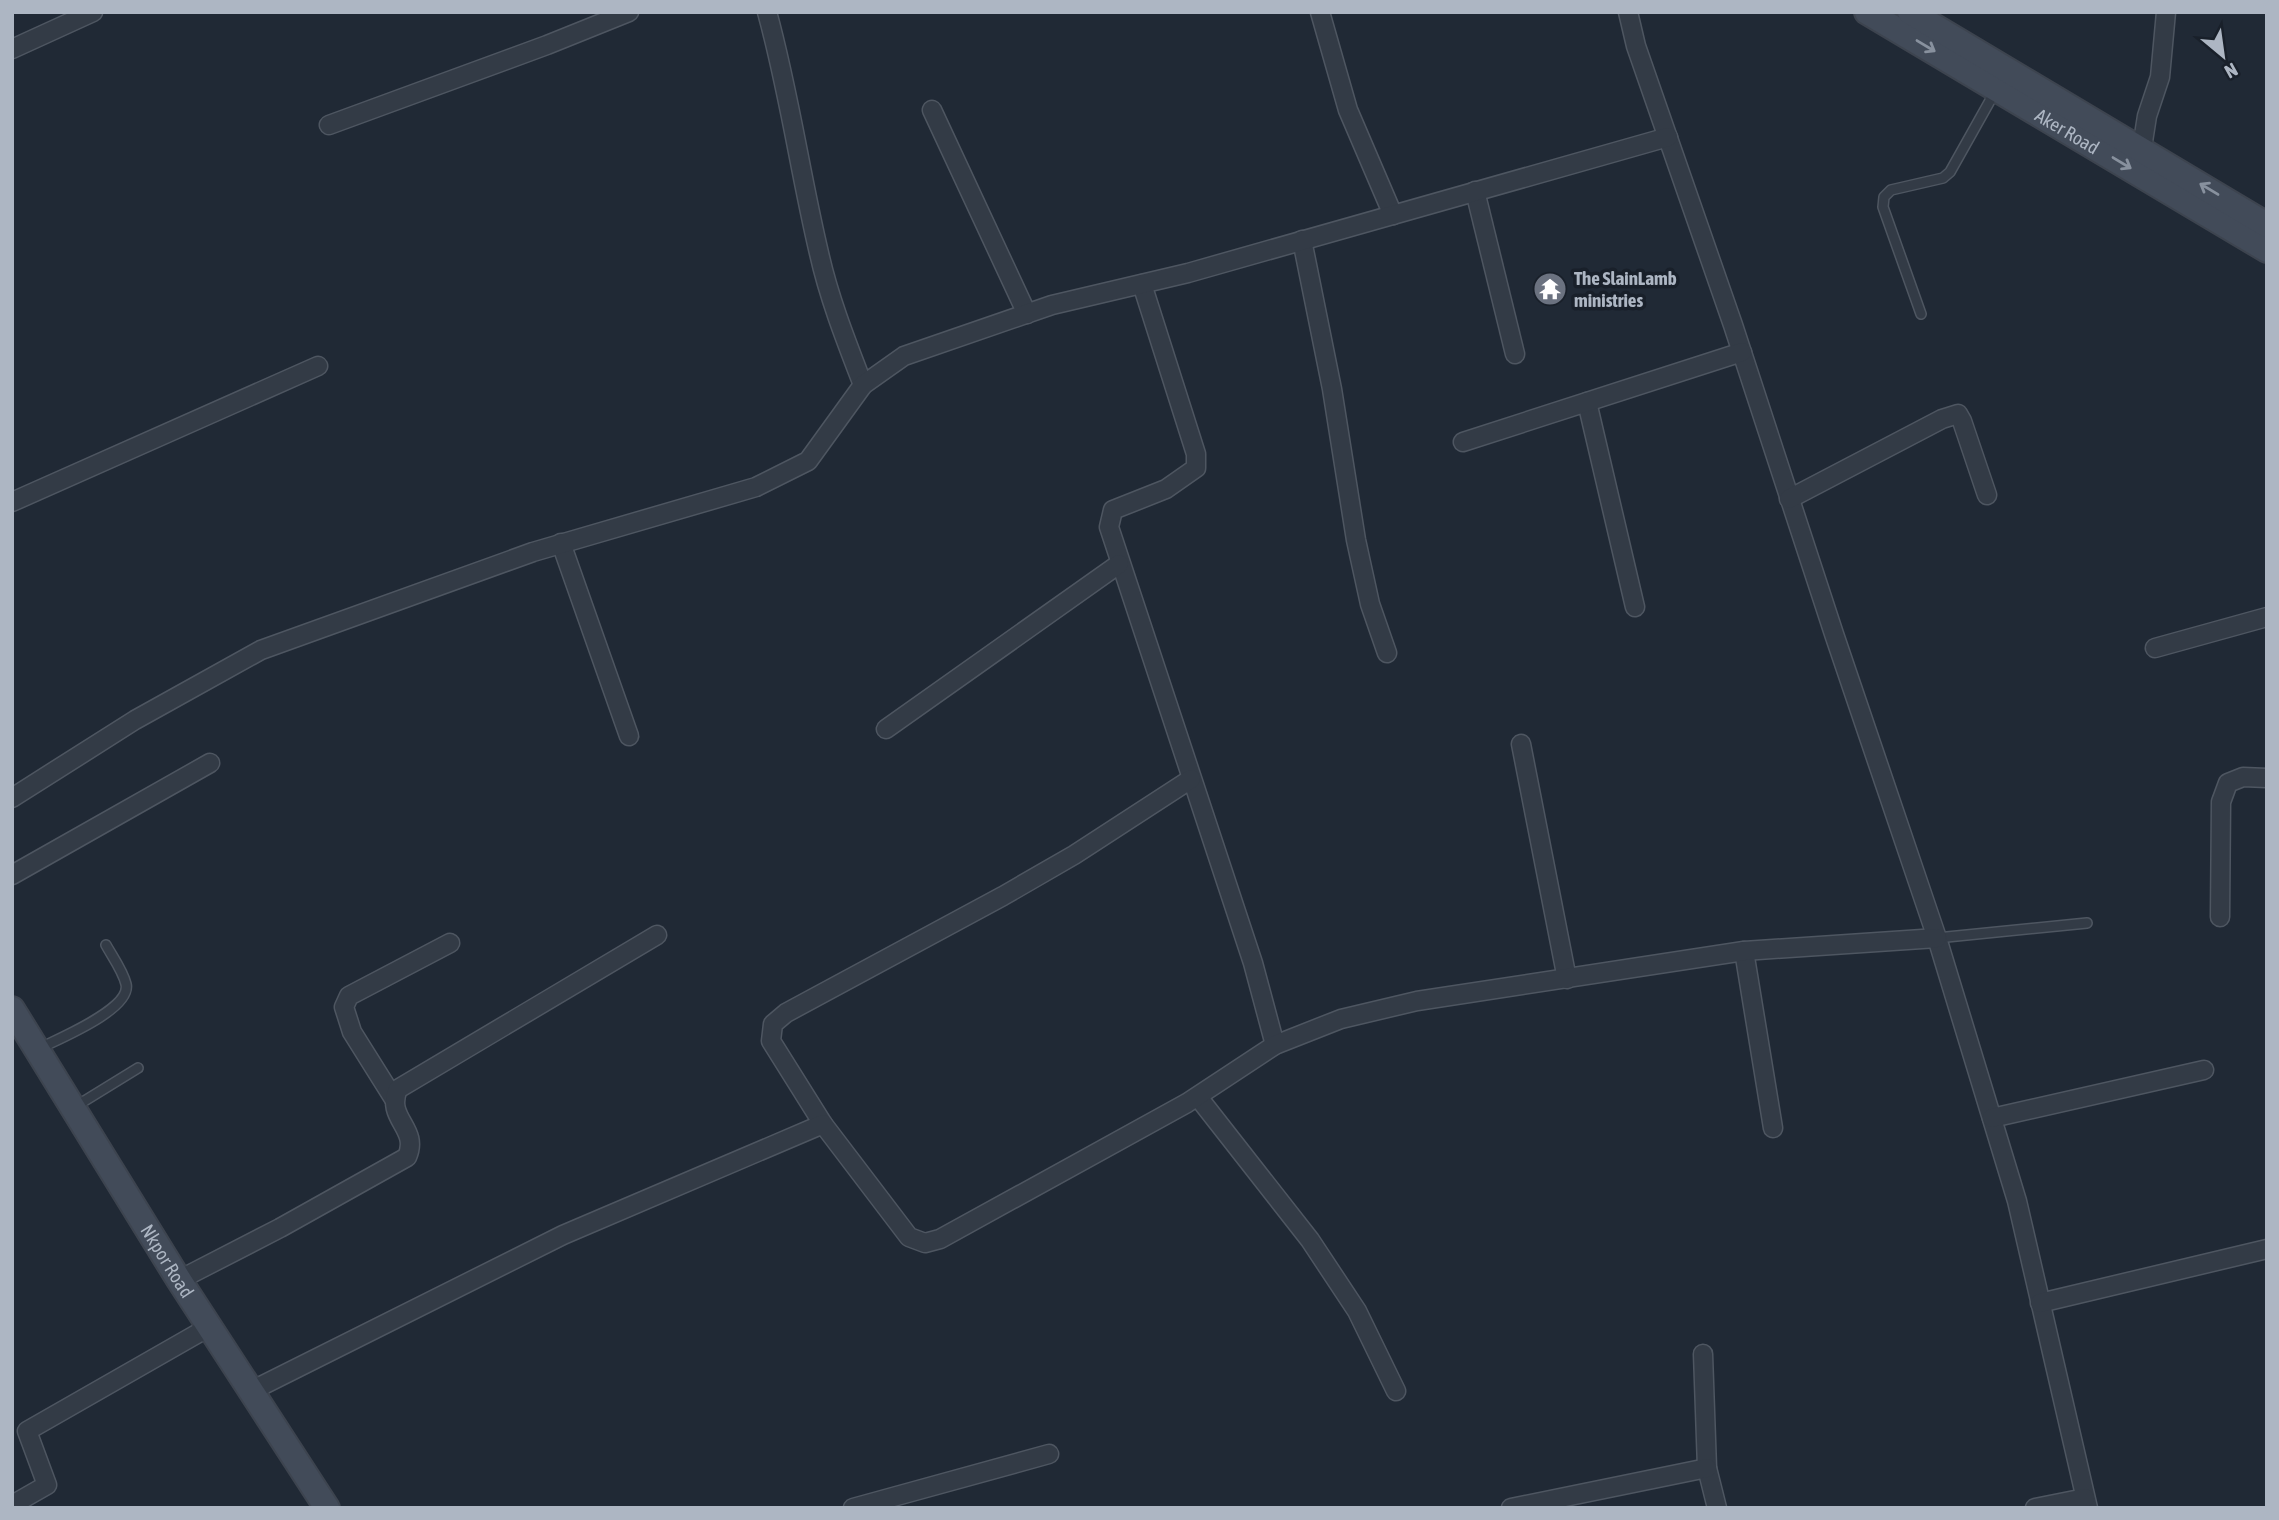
<svg xmlns="http://www.w3.org/2000/svg" width="2279" height="1520" font-family="'Asap Condensed',sans-serif">
<rect width="100%" height="100%" fill="#202935"/>
<g fill="none" stroke-linecap="round" stroke-linejoin="round">
<defs>
<g id="lane">
<polyline points="1921,314 1883,207 1884,197 1891,190 1943,178 1950,172 1996,90"/>
<polyline points="1937,938 2087,923"/>
<path d="M38,1049C58,1039 132,1009 126,984C123,971 112,956 106,945"/>
<polyline points="73,1108 138,1068"/>
</g>
<g id="street">
<path d="M767,12C789,91 800,173 819,253C829,298 846,341 863,385"/>
<polyline points="1320,12 1348,110 1393,215"/>
<polyline points="1628,12 1636,46 1733,325 1834,634 1937,938 2017,1201 2088,1508"/>
<polyline points="12,49 93,12"/>
<polyline points="932,110 1027,314"/>
<polyline points="329,125 547,45 629,12"/>
<polyline points="2142,148 2147,116 2160,77 2166,12"/>
<polyline points="1475,191 1515,354"/>
<polyline points="1302,240 1332,389 1356,540 1370,604 1387,653"/>
<polyline points="1142,284 1196,454 1196,468 1166,489 1113,510 1109,527 1253,963 1275,1045"/>
<polyline points="1587,402 1635,607"/>
<polyline points="1463,442 1742,352"/>
<polyline points="1789,499 1942,419 1958,414 1962,421 1987,495"/>
<polyline points="12,502 318,366"/>
<polyline points="561,543 629,736"/>
<polyline points="2155,648 2267,617"/>
<polyline points="886,729 1119,564"/>
<polyline points="1521,744 1567,979"/>
<polyline points="12,798 135,720 261,650 533,552 756,487 808,461 863,385 904,356 1052,305 1188,273 1668,137"/>
<polyline points="12,875 210,763"/>
<polyline points="2220,917 2221,802 2228,783 2243,777 2267,778"/>
<polyline points="1744,951 1773,1128"/>
<polyline points="1198,1097 1310,1240 1357,1311 1396,1391"/>
<polyline points="394,1099 352,1032 344,1007 349,996 450,943"/>
<polyline points="1992,1118 2204,1070"/>
<polyline points="823,1124 771,1041 773,1024 786,1013 1003,896 1074,855 1191,779"/>
<path d="M179,1280L280,1228L407,1157C420,1128 385,1119 398,1089L657,935"/>
<polyline points="2040,1303 2267,1249"/>
<polyline points="1703,1354 1707,1468 1717,1508"/>
<polyline points="251,1391 563,1235 823,1124 909,1237 925,1243 940,1239 1187,1103 1275,1045 1341,1019 1417,1001 1744,951 1937,938"/>
<polyline points="12,1505 47,1485 27,1431 209,1327"/>
<polyline points="853,1508 1049,1454"/>
<polyline points="1511,1508 1707,1468"/>
<polyline points="2035,1508 2085,1498"/>
</g>
<g id="secondary">
<path id="s1" d="M1867,12L2267,250"/>
<polyline points="1910,12 2267,225"/>
<path id="s2" d="M12,1009L179,1280L327,1508"/>
</g>
</defs>
<!-- lane casing -->
<use href="#lane" stroke="#4e5661" stroke-width="12"/>
<!-- street casing -->
<use href="#street" stroke="#4e5661" stroke-width="21"/>
<!-- secondary casing -->
<use href="#secondary" stroke="#3d444f" stroke-width="28"/>
<!-- lane -->
<use href="#lane" stroke="#333b46" stroke-width="9"/>
<!-- street -->
<use href="#street" stroke="#333b46" stroke-width="18"/>
<!-- secondary -->
<use href="#secondary" stroke="#424b59" stroke-width="24"/>
</g>
<!-- one-way arrows -->
<defs><path id="oneway-shaft" d="M-6 0H5M1.5-3L5.5 0L1.5 3" fill="none" stroke-width="1.6" stroke-linecap="round" stroke-linejoin="round" transform="scale(1.75)"/></defs>
<g stroke="#88919e">
<use href="#oneway-shaft" transform="translate(1926 46) rotate(31)"/>
<use href="#oneway-shaft" transform="translate(2122 163) rotate(31)"/>
<use href="#oneway-shaft" transform="translate(2209 189) rotate(-149)"/>
</g>
<!-- icons -->
<defs>
<symbol id="temple-disc" viewBox="-11 -11 22 22"><circle r="9.5" fill="#6b7280" stroke="#19202a"/><path d="M0-6L5-2H3V0L6.5 2.5H4V6H1.5V3h-3V6H-4V2.5H-6.5L-3 0V-2H-5Z" fill="#fff"/></symbol>
</defs>
<g fill-rule="evenodd">
<use href="#temple-disc" x="1531" y="270" width="38" height="38"/>
</g>
<g text-anchor="middle" stroke-width="7" stroke-linejoin="round" paint-order="stroke">
<!-- street labels -->
<g font-size="19" fill="#adb6c3" stroke="#19202a">
<text dy="7" stroke="none"><textPath href="#s1" startOffset="233">Aker Road</textPath></text>
<text dy="7" stroke="none"><textPath href="#s2" startOffset="296">Nkpor Road</textPath></text>
</g>
<!-- poi labels -->
<g font-size="19" font-weight="bold" fill="#adb6c3" stroke="#19202a" text-anchor="start">
<text x="1574" y="285">The SlainLamb<tspan x="1574" dy="22">ministries</tspan></text>
</g>
</g>
<!-- border -->
<rect width="2279" height="1520" fill="none" stroke="#adb6c3" stroke-width="28"/>
<!-- north arrow -->
<g transform="translate(2223 56) rotate(151)" stroke="#19202a" stroke-width="5" paint-order="stroke">
<path d="M0-5L12 26L0 18L-12 26Z" fill="#adb6c3"/>
<text y="-10" font-size="19" font-weight="bold" text-anchor="middle" fill="#adb6c3">N</text>
</g>
</svg>
